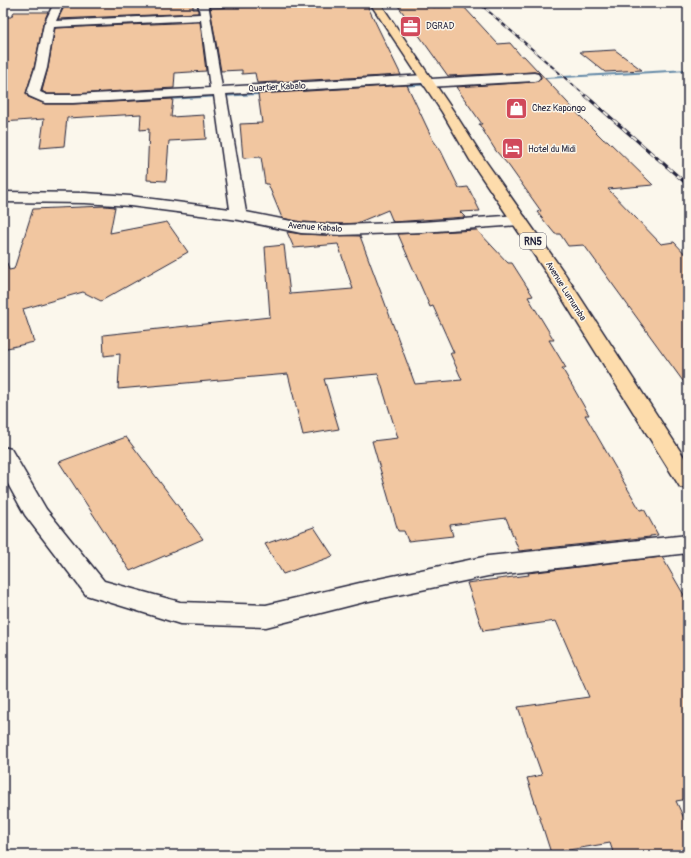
<svg xmlns="http://www.w3.org/2000/svg" width="691" height="858" font-family="Pangolin,sans-serif">
<rect width="100%" height="100%" fill="#fbf7ec"/>
<filter id="ink" filterUnits="userSpaceOnUse"><feTurbulence type="fractalNoise" baseFrequency=".025" numOctaves="2"/><feDisplacementMap in="SourceGraphic" scale="8" xChannelSelector="R" yChannelSelector="G"/><feConvolveMatrix kernelMatrix="1 2 1 2 8 2 1 2 1" color-interpolation-filters="sRGB"/></filter>
<g filter="url(#ink)">
<g fill="none" stroke-linecap="round" stroke-linejoin="round">
<!-- stream -->
<g fill="#6388a7" fill-rule="evenodd">
<polygon points="688,69 688,71 528,80 526,79 528,78"/>
<polygon points="435,83 437,84 437,85 396,87 394,86 396,85"/>
<polygon points="383,86 385,87 385,88 114,103 111,101 114,99"/>
<polygon points="79,100 82,102 81,103 36,107 33,105 36,103"/>
</g>
</g>
<!-- building -->
<g fill="#f1c6a0" stroke="#22223b">
<polygon points="101,3 193,3 193,9 198,9 198,13 58,19 64,7 101,5"/>
<polygon points="294,3 366,3 401,75 257,83 255,73 242,74 242,70 221,71 210,8 294,5"/>
<polygon points="396,3 430,3 433,7 463,6 498,44 510,43 521,56 524,56 581,117 604,140 607,140 653,185 608,189 661,244 674,242 688,257 688,388 584,245 568,246 560,234 555,234 537,212 541,211 509,166 496,151 479,124 482,124 456,87 534,82 538,81 541,78 539,73 534,72 448,76"/>
<polygon points="14,12 48,12 43,24 34,68 26,93 28,97 45,104 73,104 173,99 171,117 204,115 206,139 169,141 166,181 147,180 149,129 140,130 141,114 67,118 64,146 40,148 44,119 3,122 3,17 11,17"/>
<polygon points="200,22 206,71 175,73 174,88 73,94 47,94 42,91 48,68 55,28"/>
<polygon points="615,50 642,70 605,72 580,52"/>
<polygon points="407,85 433,140 441,151 459,188 468,187 480,211 460,212 465,217 393,222 388,210 357,223 341,224 301,222 282,218 268,184 265,184 261,157 243,158 240,124 262,123 258,94"/>
<polygon points="105,206 115,207 110,233 167,222 188,252 101,301 83,292 23,309 34,342 3,349 3,264 7,263 9,270 14,269 33,209"/>
<polygon points="477,230 508,263 512,263 533,296 528,297 554,340 549,340 566,368 562,368 589,415 585,415 640,510 644,509 658,535 650,536 650,537 519,551 506,518 450,525 453,536 408,541 404,531 398,531 372,441 398,438 378,374 324,379 339,429 303,435 288,374 118,389 120,354 104,356 103,335 270,317 265,247 284,245 290,294 353,289 338,244 294,248 287,232 301,234 360,236 415,384 462,380 450,353 454,353 433,306 430,307 398,234"/>
<polygon points="126,437 203,539 130,571 59,462"/>
<polygon points="314,527 333,556 283,574 265,544"/>
<polygon points="662,557 688,602 688,799 676,801 688,827 688,855 614,855 610,843 551,853 527,778 542,775 518,707 589,697 556,621 483,631 467,583 529,575 528,573"/>
</g>
<g fill="none" stroke-linecap="round" stroke-linejoin="round">
<defs>
<g id="minor">
<path d="M54,3H64L56,21L200,14L198,3H208L222,87L425,75L429,76L431,79L534,73L538,74L540,77L538,80L534,81L428,87L424,86L422,83L226,94L246,212L301,223L341,225L422,222L519,215L525,217L527,220L525,223L519,225L422,232L341,235L301,233L239,220L130,206L85,203L3,202V192L85,193L130,196L230,209L214,95L73,103H45L29,96L27,93L35,68L44,24ZM201,20L210,88L73,95H47L40,92L47,68L54,27Z"/>
<polygon points="3,447 11,449 46,509 104,581 180,602 266,605 364,582 488,556 688,535 688,553 488,576 364,602 266,627 180,624 86,595 25,515 3,475"/>
</g>
<polygon id="trunk" points="370,3 380,3 454,112 484,159 565,274 688,463 688,489 680,487 547,274 470,160 442,112"/>
</defs>
<!-- minor casing -->
<use href="#minor" stroke="#22223b" stroke-width="3"/>
<!-- trunk casing -->
<use href="#trunk" stroke="#22223b" stroke-width="3"/>
<!-- minor -->
<use href="#minor" fill="#fbf7ec" fill-rule="evenodd"/>
<!-- trunk -->
<use href="#trunk" fill="#fddcac" fill-rule="evenodd"/>
<defs>
<polyline id="rail-far1" points="479,3 587,97"/>
<polyline id="rail" points="586,96 688,185"/>
</defs>
<!-- rail-far1 casing -->
<use href="#rail-far1" stroke="#22223b" stroke-width="2"/>
<!-- rail casing -->
<use href="#rail" stroke="#22223b" stroke-width="3"/>
<!-- rail-far1 -->
<use href="#rail-far1" stroke="#fbf7ec" stroke-width="1.5" stroke-dasharray="4.5" stroke-linecap="butt"/>
<!-- rail -->
<use href="#rail" stroke="#fbf7ec" stroke-width="2" stroke-dasharray="6" stroke-linecap="butt"/>
</g>
</g>
<!-- icons -->
<defs>
<symbol id="office-square" viewBox="-11 -11 22 22"><rect x="-9" y="-9" width="18" height="18" rx="4" fill="#d1495b" stroke="#fbf7ec"/><path d="M-6-3h4V-5.5h4V-3h4V5H-6ZM-1-4.5V-3h2v-1.5ZM-6 0V1H6V0Z" fill="#fff"/></symbol>
<symbol id="shop-square" viewBox="-11 -11 22 22"><rect x="-9" y="-9" width="18" height="18" rx="4" fill="#d1495b" stroke="#fbf7ec"/><path d="M-5-2.5h2.3a2.7 3.5 0 0 1 5.4 0H5L5.5 6h-11ZM-1.5-2.5h3a1.5 2.3 0 0 0-3 0Z" fill="#fff"/></symbol>
<symbol id="hotel-square" viewBox="-11 -11 22 22"><rect x="-9" y="-9" width="18" height="18" rx="4" fill="#d1495b" stroke="#fbf7ec"/><path d="M-6-4.5h1.5V1H6V5H4.5V3h-9V5H-6ZM-4 0a1.8 1.8 0 1 1 3.6 0ZM.5 0V-2.5h3Q6-2.5 6 0Z" fill="#fff"/></symbol>
</defs>
<g fill-rule="evenodd">
<use href="#office-square" x="398" y="14" width="25" height="25"/>
<use href="#shop-square" x="504" y="96" width="25" height="25"/>
<use href="#hotel-square" x="500" y="136" width="25" height="25"/>
</g>
<g text-anchor="middle" stroke-width="3" stroke-linejoin="round" paint-order="stroke">
<!-- far-poi labels -->
<g font-size="9" fill="#22223b" stroke="#fbf7ec" text-anchor="start">
<text x="426" y="29">DGRAD</text>
<text x="532" y="111">Chez Kapongo</text>
<text x="528" y="152">Hotel du Midi</text>
</g>
<!-- far-street labels -->
<g font-size="9" fill="#22223b" stroke="#fbf7ec">
<text transform="translate(277 87) rotate(-3)" y="3">Quartier Kabalo</text>
<text transform="translate(315 227) rotate(4)" y="3">Avenue Kabalo</text>
<text transform="translate(566 291) rotate(58)" y="3">Avenue Lumumba</text>
</g>
<!-- shield labels -->
<rect fill="#fbf7ec" stroke="#636270" stroke-width="1" x="520" y="233" width="26" height="16" rx="3"/>
<g font-size="10" font-weight="bold" fill="#22223b">
<text x="533" y="245">RN5</text>
</g>
</g>
<!-- margin -->
<rect width="691" height="858" fill="none" stroke="#fbf7ec" stroke-width="16"/>
<rect x="8" y="8" width="675" height="842" fill="none" stroke="#22223b" stroke-width="1.5" filter="url(#ink)"/>
</svg>
